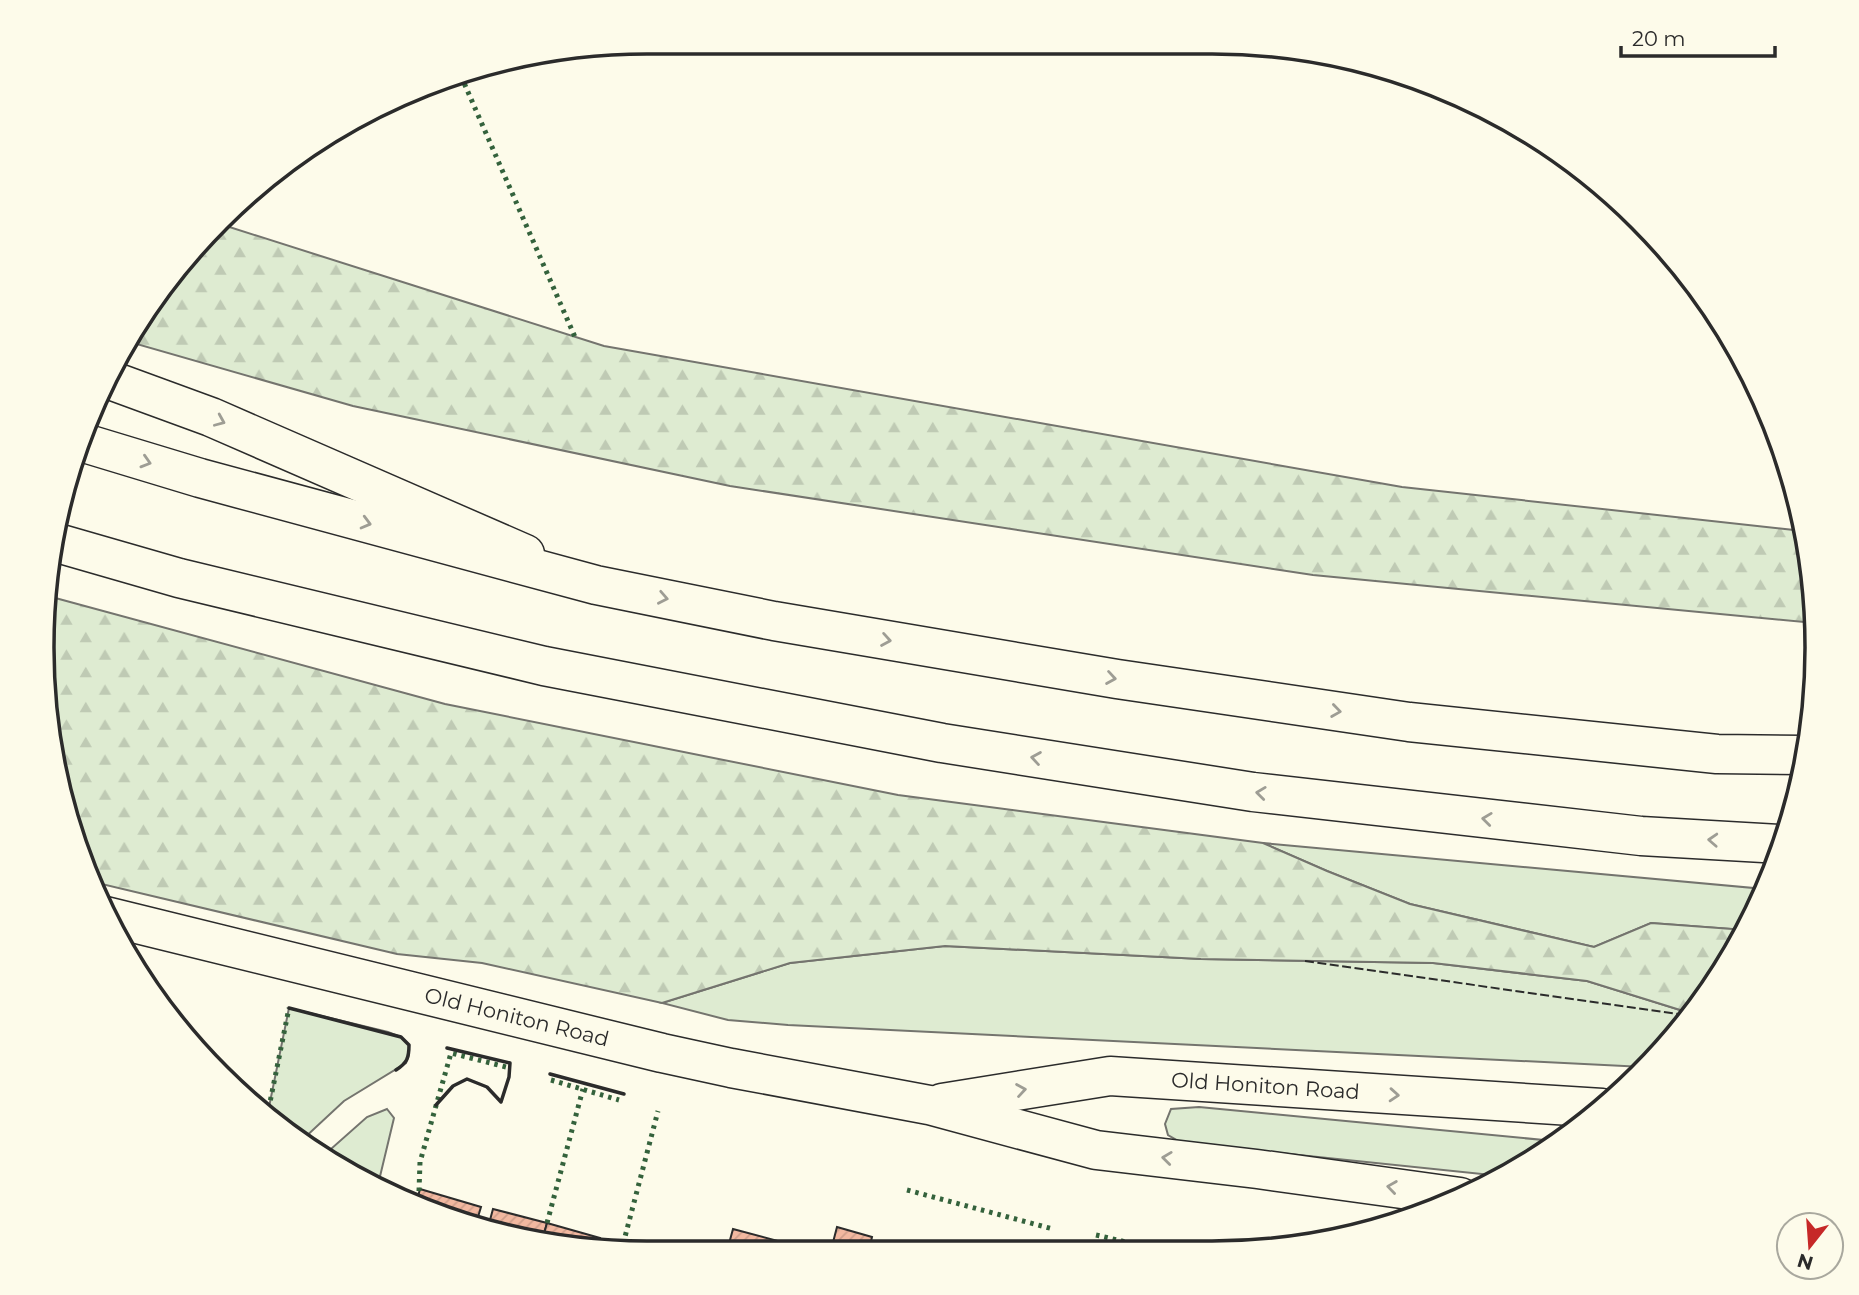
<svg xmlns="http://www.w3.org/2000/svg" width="1859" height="1295" font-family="Montserrat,sans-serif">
<defs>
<pattern id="forest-firs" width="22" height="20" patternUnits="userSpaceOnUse" patternTransform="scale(1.75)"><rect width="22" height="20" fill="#deebd1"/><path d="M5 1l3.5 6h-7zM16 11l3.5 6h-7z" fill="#bfcab4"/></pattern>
<pattern id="building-hatch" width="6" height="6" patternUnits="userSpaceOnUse" patternTransform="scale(1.75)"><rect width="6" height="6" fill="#f2b8a0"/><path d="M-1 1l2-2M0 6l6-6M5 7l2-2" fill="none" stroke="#d09e8a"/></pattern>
</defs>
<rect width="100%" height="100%" fill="#fdfbea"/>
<!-- green -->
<g fill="#deebd1" stroke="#74746e" stroke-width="2">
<polygon points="1263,843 1764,889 1755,915 1746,930 1651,923 1594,947 1410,904 1327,871"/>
<polygon points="945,946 1201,959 1433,963 1587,981 1693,1014 1644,1067 788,1025 728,1020 662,1003 790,963"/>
<polygon points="289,1008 388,1032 401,1037 409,1045 409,1055 406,1063 344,1101 301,1141 279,1128 267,1117"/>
<polygon points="1199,1107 1554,1141 1501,1176 1182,1143 1168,1135 1165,1124 1171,1109"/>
<polygon points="387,1109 394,1118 377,1189 323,1156 367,1117"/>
</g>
<!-- forest -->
<g fill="url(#forest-firs)" stroke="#74746e" stroke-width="2">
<polygon points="220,224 604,346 1402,487 1803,531 1812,568 1814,623 1313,575 730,486 353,406 133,343 192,249"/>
<polygon points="48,596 445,704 898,795 1263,843 1327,871 1410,904 1594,947 1651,923 1746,930 1693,1014 1587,981 1433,963 1201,959 945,946 790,963 662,1003 482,963 397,954 93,882 54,765"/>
</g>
<!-- building -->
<g fill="url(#building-hatch)" stroke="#2b2b2b" stroke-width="2">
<polygon points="420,1189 481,1207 475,1227 416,1204"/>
<polygon points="493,1209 547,1223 542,1241 487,1231"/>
<polygon points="547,1223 600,1238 597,1250 542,1241"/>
<polygon points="837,1227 872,1237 869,1250 831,1250"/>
<polygon points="733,1229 815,1251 727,1251"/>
</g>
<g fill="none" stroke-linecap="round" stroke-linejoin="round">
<defs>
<g id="minor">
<polyline points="110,380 211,417 525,554"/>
<path id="s1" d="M105,916L662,1053L731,1068L929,1105L1096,1150L1257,1169L1460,1197"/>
<path id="s2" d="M942,1103L1110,1076L1602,1108"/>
</g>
<g id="highway">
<polyline points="81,442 200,478 596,585 774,621 1117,679 1409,722 1717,754 1804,755"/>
<polyline points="54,542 179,578 544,666 942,743 1253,792 1641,836 1781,844"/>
</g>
</defs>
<!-- minor casing -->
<use href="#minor" stroke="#2b2b2b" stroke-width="41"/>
<!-- highway casing -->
<use href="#highway" stroke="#2b2b2b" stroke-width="41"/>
<!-- minor -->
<use href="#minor" stroke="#fdfbea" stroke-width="38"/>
<!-- highway -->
<use href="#highway" stroke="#fdfbea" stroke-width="38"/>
<!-- hedge -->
<g stroke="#34623c" stroke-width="5" stroke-dasharray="3.5 5" stroke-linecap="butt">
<polyline points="461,76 575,337"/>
<polyline points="551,1080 619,1100"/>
<polyline points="267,1117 289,1008"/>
<polyline points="907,1190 1053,1229"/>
<polyline points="419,1191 420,1162 451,1053 506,1067"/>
<polyline points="547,1223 583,1089"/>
<polyline points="1096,1235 1156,1249"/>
<polyline points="621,1252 658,1111"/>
</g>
<!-- fence -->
<polyline stroke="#2b2b2b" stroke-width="2" stroke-dasharray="9 3.5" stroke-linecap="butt" points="1305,961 1692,1016"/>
<!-- wall -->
<g stroke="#2b2b2b" stroke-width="3.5">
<path d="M289,1008L401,1037L409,1045C409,1058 407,1063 396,1070"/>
<polyline points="550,1074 624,1094"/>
<polyline points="436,1105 453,1086 467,1079 487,1087 501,1102 509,1077 510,1063 447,1048"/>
</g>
</g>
<!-- one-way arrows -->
<defs><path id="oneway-chevron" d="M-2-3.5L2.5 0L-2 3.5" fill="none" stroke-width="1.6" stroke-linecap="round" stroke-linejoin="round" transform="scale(1.75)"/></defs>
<g stroke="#9e9d94">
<use href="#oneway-chevron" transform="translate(220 421) rotate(23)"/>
<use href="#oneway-chevron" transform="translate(146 462) rotate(17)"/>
<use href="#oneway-chevron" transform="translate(366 523) rotate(15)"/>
<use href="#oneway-chevron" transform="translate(663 598) rotate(11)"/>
<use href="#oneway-chevron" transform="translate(886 640) rotate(10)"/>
<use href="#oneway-chevron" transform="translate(1111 678) rotate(9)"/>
<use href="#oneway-chevron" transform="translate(1336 711) rotate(8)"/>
<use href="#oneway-chevron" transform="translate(1036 758) rotate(-171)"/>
<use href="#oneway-chevron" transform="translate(1261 793) rotate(-173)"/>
<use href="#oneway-chevron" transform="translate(1487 819) rotate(-173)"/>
<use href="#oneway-chevron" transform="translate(1713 840) rotate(-177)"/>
<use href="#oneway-chevron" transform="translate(1021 1090) rotate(-9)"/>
<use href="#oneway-chevron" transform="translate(1394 1095) rotate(4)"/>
<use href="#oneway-chevron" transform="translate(1167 1158) rotate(-173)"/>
<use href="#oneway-chevron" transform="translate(1392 1187) rotate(-172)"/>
</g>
<g text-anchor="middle" stroke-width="5" stroke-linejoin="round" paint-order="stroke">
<!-- street labels -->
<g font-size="21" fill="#2b2b2b" stroke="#fdfbea">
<text dy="7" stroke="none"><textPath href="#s1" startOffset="424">Old Honiton Road</textPath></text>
<text dy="7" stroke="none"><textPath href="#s2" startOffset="326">Old Honiton Road</textPath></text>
</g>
</g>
<!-- crop -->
<path d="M0 0H1859V1295H0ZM647 54H1212A593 593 0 0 1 1805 647V648A593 593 0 0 1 1212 1241H647A593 593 0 0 1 54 648V647A593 593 0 0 1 647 54Z" fill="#fdfbea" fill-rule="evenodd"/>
<path fill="none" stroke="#2b2b2b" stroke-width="3.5" d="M647 54H1212A593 593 0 0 1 1805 647V648A593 593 0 0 1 1212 1241H647A593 593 0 0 1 54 648V647A593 593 0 0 1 647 54Z"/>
<!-- north arrow -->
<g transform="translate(1810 1246) rotate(197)"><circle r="33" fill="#fdfbea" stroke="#a9a89e" stroke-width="2"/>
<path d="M0-5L12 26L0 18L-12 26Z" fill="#c62828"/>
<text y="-10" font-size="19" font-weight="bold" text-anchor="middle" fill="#2b2b2b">N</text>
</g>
<!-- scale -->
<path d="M1621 46v10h154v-10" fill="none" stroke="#2b2b2b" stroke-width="3.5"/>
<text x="1632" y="46" font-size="21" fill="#2b2b2b" stroke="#fdfbea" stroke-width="5" paint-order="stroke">20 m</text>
</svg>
